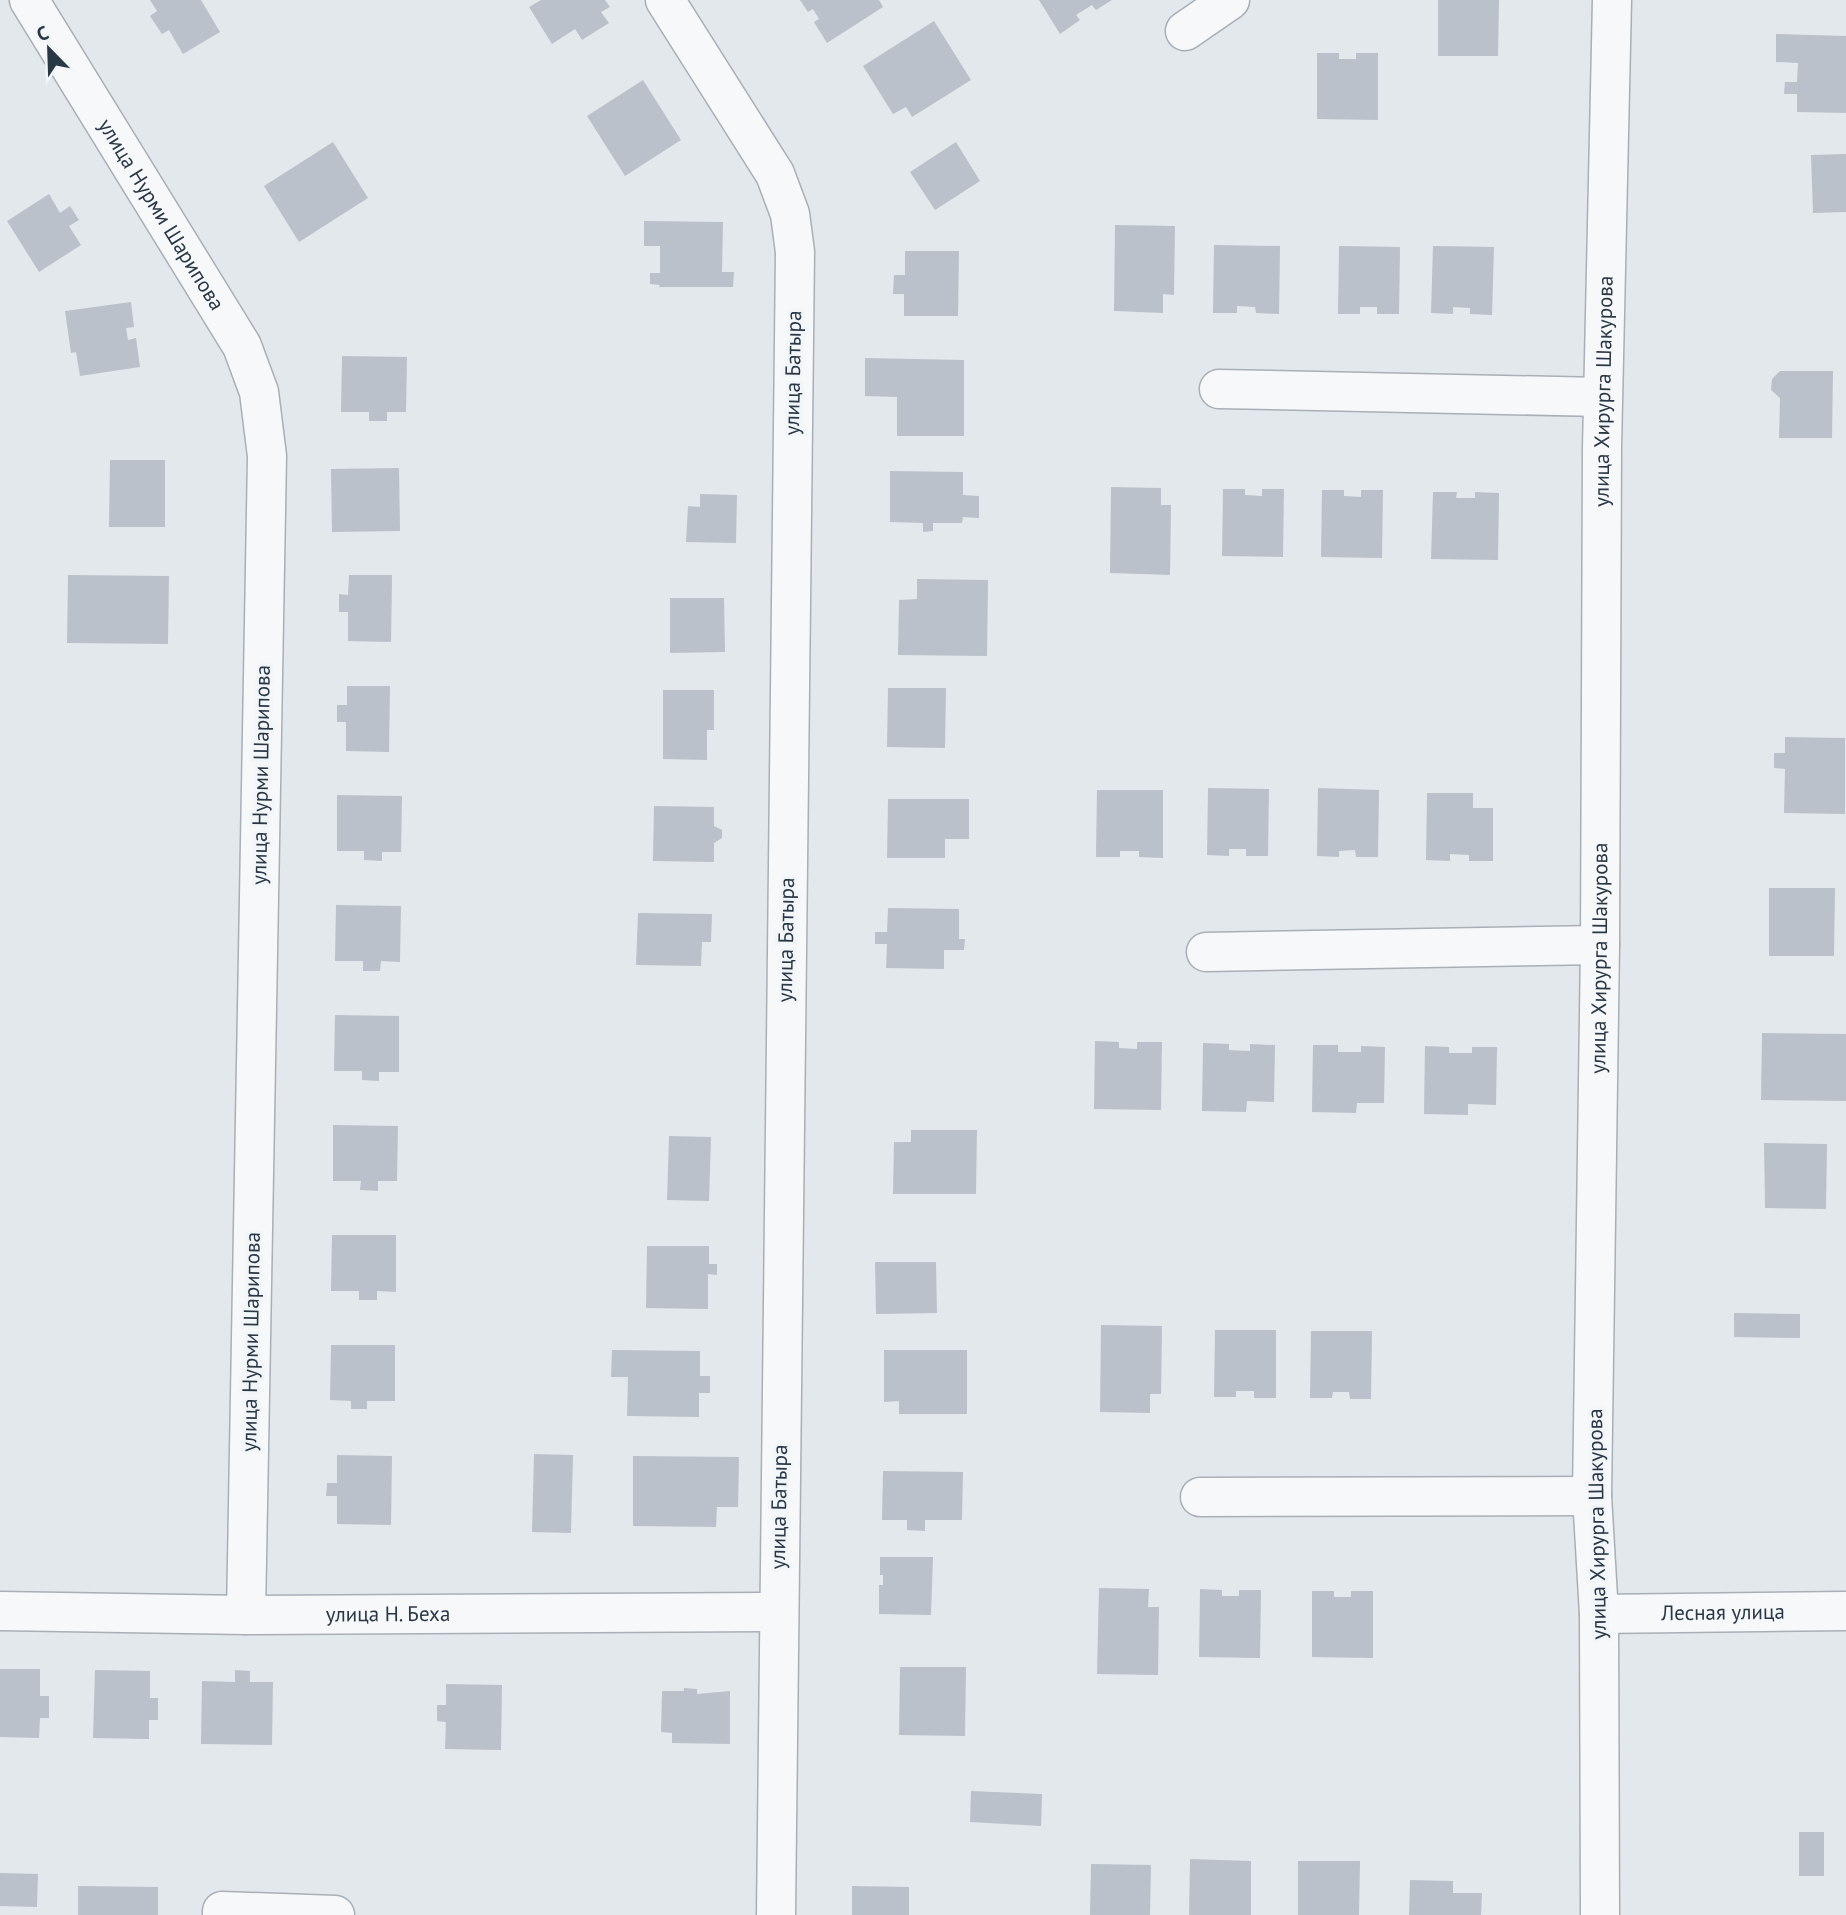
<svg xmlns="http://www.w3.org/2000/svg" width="1846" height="1915" font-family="'PT Sans',sans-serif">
<rect width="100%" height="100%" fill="#e3e8ec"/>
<!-- building -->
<g fill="#bac1ca">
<polygon points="150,0 201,0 220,32 183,54 169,30 162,34 150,16 157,11"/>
<polygon points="541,0 605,0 610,7 601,12 609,23 582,40 575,29 552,44 529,7"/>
<polygon points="800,0 879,0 883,7 827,43 814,22 819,19 813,9 808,12"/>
<polygon points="1039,0 1112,0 1096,10 1092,5 1076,15 1080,20 1060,34"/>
<polygon points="1438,0 1499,0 1498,56 1438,56"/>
<polygon points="934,21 971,80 912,117 906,107 893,114 863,66"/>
<polygon points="1776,34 1846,36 1846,113 1797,112 1797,94 1784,94 1785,82 1797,82 1798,63 1776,62"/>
<polygon points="1317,53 1339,53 1339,59 1356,59 1356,53 1378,53 1378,120 1317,119"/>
<polygon points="643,80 681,140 625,176 587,116"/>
<polygon points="333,142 368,198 299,242 264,186"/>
<polygon points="956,142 980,181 935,210 910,172"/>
<polygon points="1846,154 1846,212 1813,213 1811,155"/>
<polygon points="49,194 60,213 70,206 79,220 69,226 81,245 39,272 7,221"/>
<polygon points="644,221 723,222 722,272 734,272 733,287 659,287 660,285 650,284 650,273 660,273 660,246 644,246"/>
<polygon points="1115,225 1175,226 1174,295 1163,294 1163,313 1114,311"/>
<polygon points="1214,245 1280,246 1279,314 1256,313 1255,307 1237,306 1237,313 1213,313"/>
<polygon points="1339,246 1400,247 1399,314 1377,314 1377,307 1360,307 1360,314 1338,314"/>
<polygon points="1433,246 1494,247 1492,315 1470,314 1470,308 1453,307 1453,314 1431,313"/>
<polygon points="905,251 959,251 958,316 904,316 904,294 893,294 894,275 905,275"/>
<polygon points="131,302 134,327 126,328 128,340 136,338 140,367 80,376 76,352 71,353 65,311"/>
<polygon points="342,356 407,357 406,412 387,412 387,421 369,421 369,412 341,412"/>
<polygon points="865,358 964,360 964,436 897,436 897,397 865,396"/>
<polygon points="1780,371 1833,371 1832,438 1779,438 1780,398 1771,390 1772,379"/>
<polygon points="110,460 165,460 165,527 109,527"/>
<polygon points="399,468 400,531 332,532 331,469"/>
<polygon points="890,471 963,472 963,495 979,496 979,518 963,517 962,523 933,523 933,531 923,532 923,523 890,522"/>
<polygon points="1111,487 1161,488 1161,505 1171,505 1170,575 1110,573"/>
<polygon points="1223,489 1245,489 1245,495 1262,496 1262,489 1284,489 1283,557 1222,556"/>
<polygon points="1322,490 1344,490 1344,496 1361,497 1361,490 1383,490 1382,558 1321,557"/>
<polygon points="1433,492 1457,492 1456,498 1475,498 1475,492 1499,493 1498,560 1431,559"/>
<polygon points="700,494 737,495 736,543 686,542 688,506 700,507"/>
<polygon points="68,575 169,576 168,644 67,643"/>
<polygon points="349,575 392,575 391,642 348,641 348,612 339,612 339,594 348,595"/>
<polygon points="917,579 988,580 987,656 898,655 899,600 917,599"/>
<polygon points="670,598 724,598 725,652 670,653"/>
<polygon points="347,686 390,686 389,752 346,751 346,722 337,722 337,705 347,705"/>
<polygon points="888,688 946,688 945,748 887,747"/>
<polygon points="663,690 714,690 714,730 707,730 707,760 663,759"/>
<polygon points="1785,737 1845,738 1845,814 1784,813 1785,769 1774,768 1774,753 1785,753"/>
<polygon points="1208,788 1269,789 1268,856 1246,856 1246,849 1229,849 1229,856 1207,855"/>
<polygon points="1318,788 1379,790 1378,857 1356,857 1355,850 1339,851 1339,857 1317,856"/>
<polygon points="1097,790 1163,790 1163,858 1139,857 1139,851 1120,851 1120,857 1096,857"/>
<polygon points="1427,793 1473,793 1473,808 1493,808 1493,861 1469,861 1469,855 1450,854 1450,861 1426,860"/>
<polygon points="337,795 402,796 401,852 382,852 382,861 364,860 364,851 337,851"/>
<polygon points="888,799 969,799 969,839 945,839 945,858 887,858"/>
<polygon points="654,806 714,807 714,826 722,830 722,838 714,843 714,862 653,861"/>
<polygon points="1769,888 1835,888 1834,956 1769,956"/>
<polygon points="336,905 401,906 400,962 381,961 380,971 363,971 363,961 335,961"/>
<polygon points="888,908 959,909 959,939 965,939 964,950 944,950 944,969 886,968 887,944 875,944 875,932 887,932"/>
<polygon points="638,913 712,914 711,942 702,942 701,966 636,965"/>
<polygon points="335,1015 399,1016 399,1072 379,1072 379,1081 362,1080 362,1071 334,1071"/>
<polygon points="1762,1033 1846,1034 1846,1101 1761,1100"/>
<polygon points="1095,1041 1119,1042 1119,1048 1137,1049 1137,1042 1162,1042 1161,1110 1094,1109"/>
<polygon points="1203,1043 1229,1044 1229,1050 1250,1051 1250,1044 1275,1045 1274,1102 1247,1101 1246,1112 1202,1111"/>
<polygon points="1313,1045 1338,1045 1338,1052 1361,1052 1361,1046 1385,1047 1384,1103 1357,1103 1356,1113 1312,1112"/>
<polygon points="1425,1046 1449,1047 1449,1053 1472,1053 1472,1047 1497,1047 1496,1105 1468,1104 1468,1115 1424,1114"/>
<polygon points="333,1125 398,1126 397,1181 378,1181 378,1191 360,1190 361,1181 333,1181"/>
<polygon points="911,1130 977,1130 976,1194 893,1194 894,1142 911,1142"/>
<polygon points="669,1136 711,1137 709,1201 667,1200"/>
<polygon points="1764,1143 1827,1144 1826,1209 1765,1208"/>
<polygon points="332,1235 396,1235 396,1292 377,1291 377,1300 359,1300 359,1291 331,1291"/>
<polygon points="647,1246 709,1246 709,1264 717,1264 717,1275 708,1274 708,1309 646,1308"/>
<polygon points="875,1262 936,1262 937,1313 876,1314"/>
<polygon points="1734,1313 1800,1314 1800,1338 1734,1337"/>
<polygon points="1101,1325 1162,1326 1161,1394 1150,1394 1150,1413 1100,1412"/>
<polygon points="1215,1330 1276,1330 1276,1398 1254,1398 1254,1391 1236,1391 1236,1397 1214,1397"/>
<polygon points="1311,1331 1372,1331 1371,1399 1350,1399 1349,1392 1333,1392 1332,1398 1310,1398"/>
<polygon points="331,1345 395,1345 395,1401 367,1401 367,1409 351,1409 351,1401 330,1400"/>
<polygon points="612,1350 700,1351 700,1376 710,1376 710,1393 699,1393 699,1417 627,1416 628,1377 611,1377"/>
<polygon points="884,1350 967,1350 967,1414 899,1414 899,1401 884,1402"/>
<polygon points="534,1454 573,1455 571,1533 532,1532"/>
<polygon points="337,1455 392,1456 391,1525 337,1524 337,1496 326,1496 327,1483 337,1483"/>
<polygon points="633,1456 739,1457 738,1507 717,1507 716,1527 633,1526"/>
<polygon points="883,1471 963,1472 962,1520 925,1520 925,1531 907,1530 907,1520 882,1520"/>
<polygon points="880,1557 933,1557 931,1615 879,1614 879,1585 883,1585 883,1575 880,1575"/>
<polygon points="1099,1588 1149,1589 1148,1607 1159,1607 1158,1675 1097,1674"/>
<polygon points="1200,1589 1222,1590 1222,1596 1239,1596 1239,1590 1261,1590 1260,1658 1199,1657"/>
<polygon points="1312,1591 1334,1591 1334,1597 1351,1597 1351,1591 1373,1591 1373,1658 1312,1657"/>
<polygon points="900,1667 966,1667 965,1736 899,1735"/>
<polygon points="0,1669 40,1669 40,1696 49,1696 49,1718 40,1718 39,1738 0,1737"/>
<polygon points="95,1670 150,1671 150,1698 158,1698 158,1720 149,1720 149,1739 93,1738"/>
<polygon points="235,1670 250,1671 250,1682 273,1682 272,1745 201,1744 202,1681 235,1682"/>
<polygon points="446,1684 502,1685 501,1750 445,1749 446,1722 437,1721 437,1705 446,1705"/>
<polygon points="684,1688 697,1689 697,1694 730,1691 730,1744 672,1743 672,1733 661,1732 662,1691 684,1691"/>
<polygon points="971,1791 1042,1794 1041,1826 970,1822"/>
<rect x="1799" y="1832" width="25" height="44"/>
<polygon points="1190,1859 1251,1861 1251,1915 1189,1915"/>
<polygon points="1298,1861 1360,1861 1359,1915 1298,1915"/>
<polygon points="1091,1864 1151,1865 1150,1915 1090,1915"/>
<polygon points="0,1873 38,1874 37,1907 0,1906"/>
<polygon points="1410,1880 1453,1881 1453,1893 1482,1893 1481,1915 1409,1915"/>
<polygon points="78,1886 158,1887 158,1915 78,1915"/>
<polygon points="852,1886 909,1887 909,1915 852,1915"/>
</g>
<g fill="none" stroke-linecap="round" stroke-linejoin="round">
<defs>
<g id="minor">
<path id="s1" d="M29,0L242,346L259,392L267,456L246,1615"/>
<polyline points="665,0 775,174 790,214 795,252 776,1915"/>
<polyline points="1185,31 1230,0"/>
<polyline points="1219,389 1602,397"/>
<polyline points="1206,952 1600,945"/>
<polyline points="1200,1497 1592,1496"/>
<path id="s2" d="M0,1611L246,1615L778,1612"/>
<path id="s3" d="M1599,1614L1846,1611"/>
<polyline points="222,1915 222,1911 335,1915"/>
<path id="s4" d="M1600,1915L1599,1614L1592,1496L1600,945L1602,448L1612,0"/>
</g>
</defs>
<!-- minor casing -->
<use href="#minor" stroke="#a8afb7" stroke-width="41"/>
<!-- minor -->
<use href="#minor" stroke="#f6f8fa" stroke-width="38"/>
</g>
<g text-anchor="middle" stroke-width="7" stroke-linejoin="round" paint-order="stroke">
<!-- street labels -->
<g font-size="21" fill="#2a3745" stroke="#f3f6f9">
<text dy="7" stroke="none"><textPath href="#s1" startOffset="252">улица Нурми Шарипова</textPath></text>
<text transform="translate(793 373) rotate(-89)" y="7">улица Батыра</text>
<text dy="7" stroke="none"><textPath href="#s4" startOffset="1524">улица Хирурга Шакурова</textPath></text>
<text transform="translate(261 775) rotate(-89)" y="7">улица Нурми Шарипова</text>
<text transform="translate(786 940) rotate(-89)" y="7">улица Батыра</text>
<text dy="7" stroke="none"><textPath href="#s4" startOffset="957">улица Хирурга Шакурова</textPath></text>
<text transform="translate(251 1342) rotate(-89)" y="7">улица Нурми Шарипова</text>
<text transform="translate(779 1507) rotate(-89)" y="7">улица Батыра</text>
<text transform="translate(1597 1524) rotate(-91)" y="7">улица Хирурга Шакурова</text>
<text dy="7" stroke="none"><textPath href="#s3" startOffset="124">Лесная улица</textPath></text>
<text dy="7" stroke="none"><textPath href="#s2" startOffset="388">улица Н. Беха</textPath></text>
</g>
</g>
<!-- north arrow -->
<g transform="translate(49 49) rotate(337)" stroke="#f3f6f9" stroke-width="5" paint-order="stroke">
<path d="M0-5L12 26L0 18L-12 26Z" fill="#2a3745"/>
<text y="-10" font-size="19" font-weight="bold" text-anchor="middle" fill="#2a3745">С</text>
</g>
</svg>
